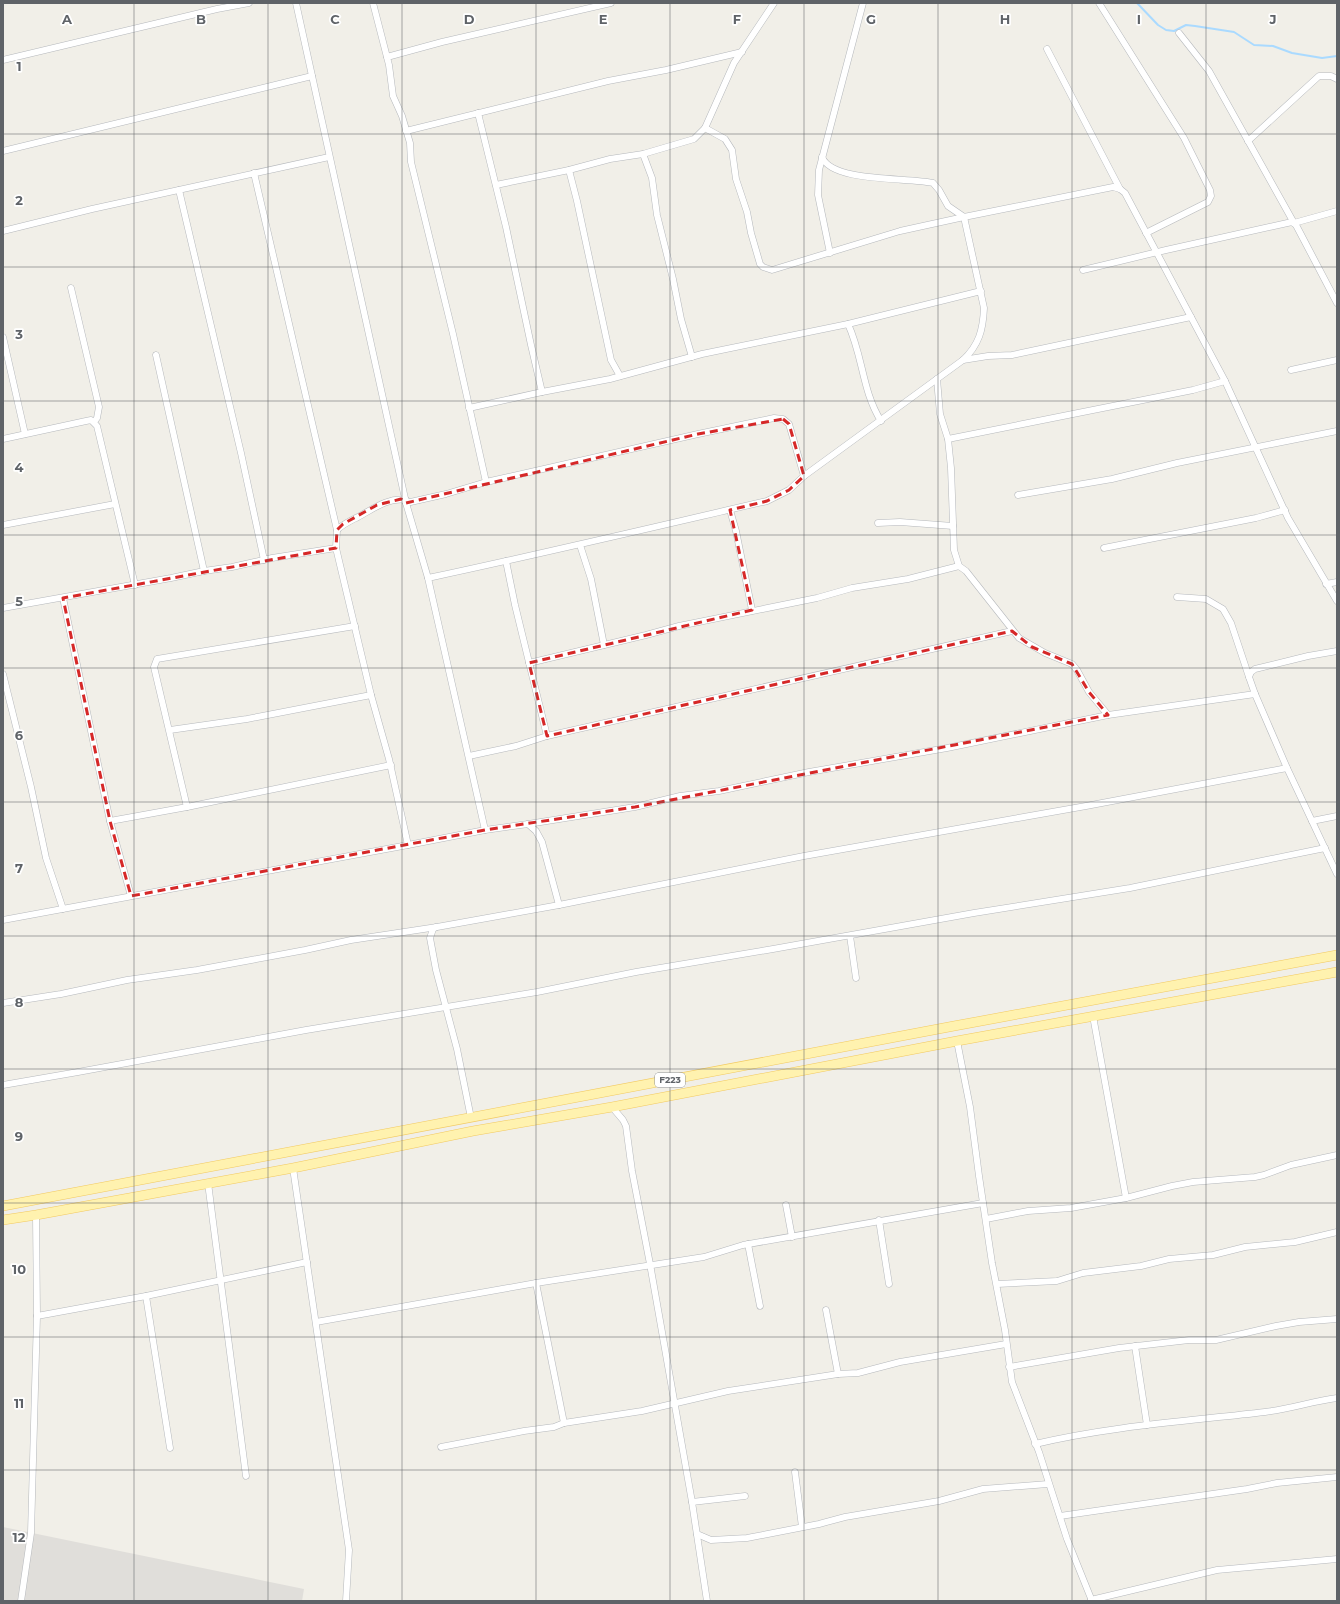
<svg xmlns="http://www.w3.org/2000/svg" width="1340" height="1604" font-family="Montserrat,sans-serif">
<rect width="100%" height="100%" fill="#f1efe8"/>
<!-- industrial -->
<polygon fill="#e0deda" points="3,1527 304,1589 302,1601 3,1601"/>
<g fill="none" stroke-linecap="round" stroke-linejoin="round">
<!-- stream -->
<polyline stroke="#aadaff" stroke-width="2" points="1137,3 1158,25 1166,30 1174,31 1186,25 1195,26 1234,32 1254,45 1273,46 1292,53 1322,58 1337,56"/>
<defs>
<g id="minor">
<polyline points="296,3 406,503 428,578 485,830"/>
<polyline points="373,3 389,65 393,96 402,116 410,143 411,162 453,334 486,482"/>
<polyline points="1099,3 1184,138 1210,190 1211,196 1208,202 1146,233"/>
<polyline points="1179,33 1209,71 1294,223 1337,211"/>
<polyline points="1047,49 1120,189"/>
<polyline points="387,57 442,42 611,3"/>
<polyline points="3,60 217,9 249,3"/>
<polyline points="478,113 506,227 531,345 542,392"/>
<polyline points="705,128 725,139 732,150 736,179 747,212 751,233 760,264 763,267 772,270 900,231 964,217 1113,187 1120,189 1125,193 1225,381 1288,518 1337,601"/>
<polyline points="406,131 608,81 666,70 742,52"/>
<polyline points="1248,141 1319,76 1331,76 1337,79"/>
<polyline points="3,151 312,76"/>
<polyline points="643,154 652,178 657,215 673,279 681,319 692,357"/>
<polyline points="569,170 577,201 611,360 620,376"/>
<polyline points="254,173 337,530 336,548 371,695 389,759 408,845"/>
<polyline points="496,185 569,170 610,159 643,154 694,139 705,128 734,63 774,3"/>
<polyline points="179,190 241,453 264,560"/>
<polyline points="3,231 92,209 329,157"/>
<polyline points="830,253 818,195 819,170 863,3"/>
<polyline points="1083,270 1166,250 1292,222 1296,225 1337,303"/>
<polyline points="71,288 99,407 97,418 94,422"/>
<path d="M848,324C863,356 862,391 881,421"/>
<polyline points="3,337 25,434"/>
<polyline points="156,355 204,571"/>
<polyline points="963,360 988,356 1012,355 1191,317"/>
<polyline points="1291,370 1337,360"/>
<polyline points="937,379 940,414 948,439 951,468 954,550 959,566 966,571 1019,638 1045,653 1072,664 1077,670 1089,692 1108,715"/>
<polyline points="469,408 542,392 610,379 702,354 848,324 981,291"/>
<polyline points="3,439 86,421 91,420 97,426 135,585"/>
<polyline points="948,439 1193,390 1225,381"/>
<polyline points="1018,495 1112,479 1177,463 1337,431"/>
<polyline points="730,510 736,531 752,610"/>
<polyline points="878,523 900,522 953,526"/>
<polyline points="3,525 115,504"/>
<path d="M337,530C343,524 350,521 358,517C373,509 388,497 406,500V503L446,494L486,482L698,434L774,418L783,419L789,424L804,476"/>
<polyline points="580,545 591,579 604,645"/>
<polyline points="1104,548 1256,518 1285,510"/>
<polyline points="506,561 515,605 547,736"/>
<path d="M428,578C541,554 654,527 767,501L789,490L804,476L963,360C979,345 983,330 984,308L964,217L948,206L939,190L933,183C910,177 832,183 822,157"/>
<polyline points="1326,584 1337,582"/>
<polyline points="1177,597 1206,599 1223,609 1231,623 1249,677"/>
<polyline points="63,598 110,821 131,896"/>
<polyline points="3,608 171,578 204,571 232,567 272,558 336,548"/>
<polyline points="1337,651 1308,656 1255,669 1251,672 1249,677 1255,694 1287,768 1337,874"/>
<polyline points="529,663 646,635 679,626 817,598 852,588 908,579 959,566"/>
<polyline points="3,674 31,787 46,858 63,909"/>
<polyline points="170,730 247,719 371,695"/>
<polyline points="469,756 516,746 547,736 1012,631"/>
<polyline points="187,807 154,667 157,659 355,626"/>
<polyline points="110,821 187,807 391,765"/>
<polyline points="1312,821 1337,816"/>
<polyline points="528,824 536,831 542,842 559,905"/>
<polyline points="3,920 408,845 485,830 528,824 635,807 680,796 719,791 809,772 947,748 1108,715 1255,694"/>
<polyline points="436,927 433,929 430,938 436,970 457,1049 471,1118"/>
<polyline points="850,936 856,978"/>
<polyline points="3,1003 61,994 127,980 197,970 305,950 351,940 437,927 559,905 804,856 1086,806 1287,768"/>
<polyline points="1093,1016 1126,1198"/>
<polyline points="957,1041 970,1107 979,1176 992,1263 1005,1330 1012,1382 1039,1452 1067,1539 1092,1601"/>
<polyline points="3,1085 78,1072 306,1030 537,992 636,972 773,949 974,913 1130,888 1325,848"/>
<polyline points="612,1107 623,1120 626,1126 632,1171 650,1264 692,1502 707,1601"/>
<polyline points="293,1168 349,1550 346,1601"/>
<polyline points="208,1183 246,1476"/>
<polyline points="786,1205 792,1237"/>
<polyline points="986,1219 1028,1211 1071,1208 1126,1198 1172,1186 1193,1182 1255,1177 1264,1175 1291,1165 1337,1155"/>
<polyline points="879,1220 889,1284"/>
<polyline points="748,1244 760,1306"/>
<polyline points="536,1283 564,1423"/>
<polyline points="997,1284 1057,1281 1083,1273 1141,1266 1169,1259 1213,1255 1245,1247 1295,1242 1337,1232"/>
<polyline points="146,1296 170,1448"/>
<polyline points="826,1310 838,1374"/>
<polyline points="37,1316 146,1296 307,1262"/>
<polyline points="316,1322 536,1283 704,1257 743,1245 983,1203"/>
<polyline points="1135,1346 1147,1425"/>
<polyline points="1009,1367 1119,1348 1189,1340 1216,1340 1276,1326 1299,1322 1337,1319"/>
<path d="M1035,1444C1111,1426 1189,1421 1265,1412C1290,1409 1313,1401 1337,1398"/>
<polyline points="441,1447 524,1431 554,1427 564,1423 642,1411 728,1391 838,1374 858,1373 900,1362 1006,1344"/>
<polyline points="795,1472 802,1527"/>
<polyline points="692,1502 745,1496"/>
<polyline points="1060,1516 1247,1489 1277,1483 1337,1477"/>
<polyline points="697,1534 711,1540 747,1538 819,1524 845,1517 939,1501 983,1489 1048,1484"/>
<polyline points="1091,1600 1217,1570 1337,1559"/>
<polyline points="21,1601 31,1533 37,1316 36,1215"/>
</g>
<g id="primary">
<polyline points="3,1206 954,1026 1337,955"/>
<polyline points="3,1220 36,1215 293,1168 473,1131 612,1107 957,1041 1337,972"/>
</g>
</defs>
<!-- minor casing -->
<use href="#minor" stroke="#b5b8bc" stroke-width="7"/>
<!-- primary casing -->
<use href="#primary" stroke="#f2c960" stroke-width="10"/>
<!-- minor -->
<use href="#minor" stroke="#fff" stroke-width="6"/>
<!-- primary -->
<use href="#primary" stroke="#fff2af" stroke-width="9"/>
</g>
<!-- marked area -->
<path fill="none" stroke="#d62828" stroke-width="3" stroke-dasharray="8 5" stroke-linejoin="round" d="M783,419L789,424L804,476L789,490L767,501L730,510L752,610L529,663L547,736L1012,631L1032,647L1072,664L1089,692L1108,715L635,807L485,830L131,896L110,821L63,598L336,548L337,530L343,524L377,505L401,499L406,503L698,434Z"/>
<!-- grid -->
<path fill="none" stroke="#5f6368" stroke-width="1" stroke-opacity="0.55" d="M134,3V1601M268,3V1601M402,3V1601M536,3V1601M670,3V1601M804,3V1601M938,3V1601M1072,3V1601M1206,3V1601M3,134H1337M3,267H1337M3,401H1337M3,535H1337M3,668H1337M3,802H1337M3,936H1337M3,1069H1337M3,1203H1337M3,1337H1337M3,1470H1337"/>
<g text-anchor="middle" stroke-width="3.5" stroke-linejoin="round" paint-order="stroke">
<!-- shield labels -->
<rect fill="#fff" stroke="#8f9295" stroke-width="1" x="655" y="1073" width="30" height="14" rx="3"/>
<g font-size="9" font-weight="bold" fill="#5f6368">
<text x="670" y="1083">F223</text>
</g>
</g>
<g font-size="13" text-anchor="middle" font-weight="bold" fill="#5f6368" stroke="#fff" stroke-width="3.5" stroke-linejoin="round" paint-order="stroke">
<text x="67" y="24">A</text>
<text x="201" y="24">B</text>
<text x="335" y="24">C</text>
<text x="469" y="24">D</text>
<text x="603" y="24">E</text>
<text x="737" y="24">F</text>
<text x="871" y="24">G</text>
<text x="1005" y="24">H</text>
<text x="1139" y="24">I</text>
<text x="1273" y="24">J</text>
<text x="19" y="71">1</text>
<text x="19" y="205">2</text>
<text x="19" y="339">3</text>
<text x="19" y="472">4</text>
<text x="19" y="606">5</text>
<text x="19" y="740">6</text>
<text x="19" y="873">7</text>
<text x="19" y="1007">8</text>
<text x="19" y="1141">9</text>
<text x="19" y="1274">10</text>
<text x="19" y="1408">11</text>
<text x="19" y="1542">12</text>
</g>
<!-- border -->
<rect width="1340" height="1604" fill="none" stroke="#5f6368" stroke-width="8"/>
</svg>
